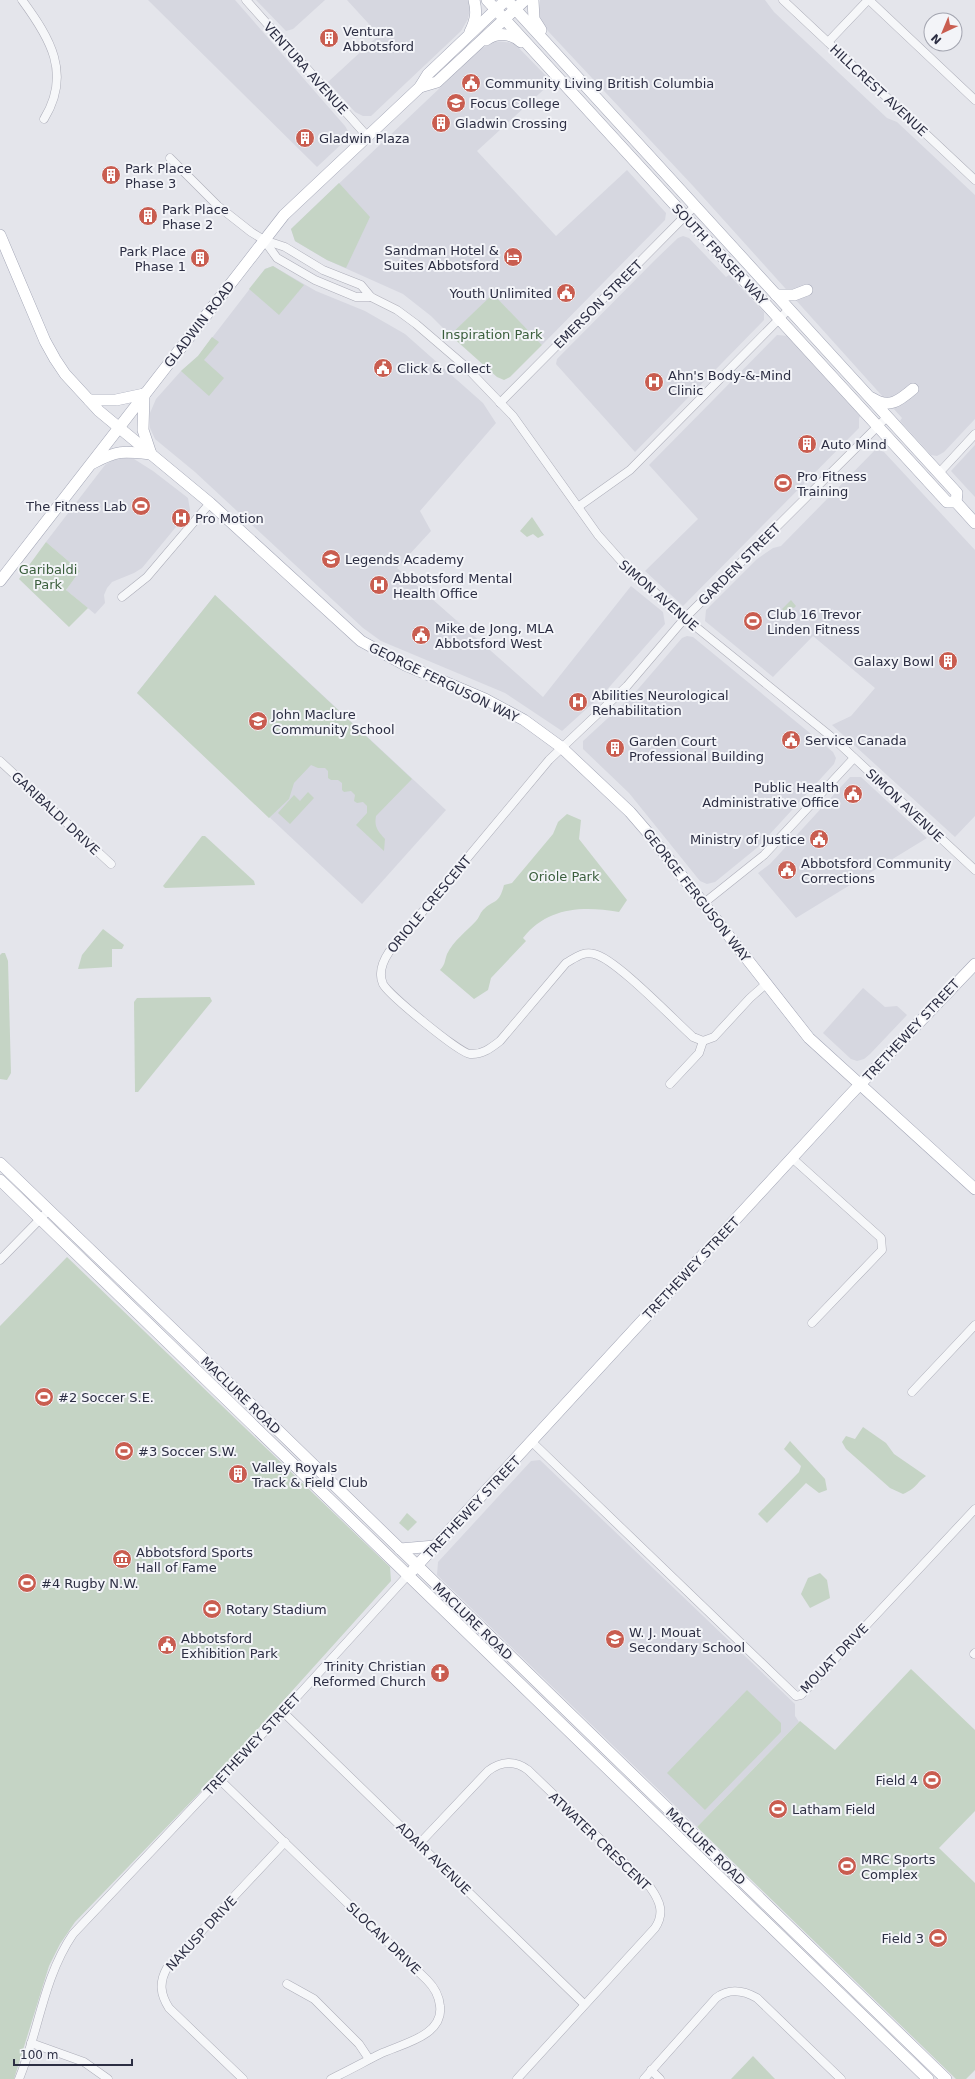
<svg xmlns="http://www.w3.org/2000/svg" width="975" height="2079" font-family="'DejaVu Sans',sans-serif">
<rect width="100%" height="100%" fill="#e4e5eb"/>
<!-- built -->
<g fill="#d6d7e0">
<polygon points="148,0 235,0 345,126 348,131 348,138 317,167"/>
<polygon points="256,0 325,0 293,29 286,31"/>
<polygon points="347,0 468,0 470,7 468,19 461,31 371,116 363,116 355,112 328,82 379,35"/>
<polygon points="540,0 765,0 774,12 887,118 897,122 975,195 975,419 944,452 937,456 931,455 900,421 902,418 694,187 547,30 539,15"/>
<polygon points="494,41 514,43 552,82 477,151 556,236 627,170 666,213 665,220 542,345 493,295 450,335 431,316 403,294 327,260 295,241 291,229 481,49"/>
<polygon points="683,236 689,238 726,277 729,275 764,312 764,320 635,452 556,364 557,359 655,260 678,238"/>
<polygon points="273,266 316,291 365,311 405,334 483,403 496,423 420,511 431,531 397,568 543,697 631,586 663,612 665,624 604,693 562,731 505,693 381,641 363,628 195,472 155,439 150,428 150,413 156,399 181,371 198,356 265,269"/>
<polygon points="777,335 789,336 861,415 859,418 859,428 683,606 645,571 698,519 649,465"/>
<polygon points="975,445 975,497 951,471"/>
<polygon points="876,449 884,452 975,550 975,816 955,837 832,725 851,716 875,688 813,636 773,677 705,621 706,610 757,559 773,548 781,546"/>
<polygon points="126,458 134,459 153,471 188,498 190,510 142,568 134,573 112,582 107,588 104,595 105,603 95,614 66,590 80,571 46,542 105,465 113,460"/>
<polygon points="215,595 446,810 362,904 137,693"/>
<polygon points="687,636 693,637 833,752 836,758 834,764 758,847 715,882 707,884 700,881 629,793 583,749 583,741 633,695 682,638"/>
<polygon points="850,777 861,777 927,838 796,918 758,873 770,864"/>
<polygon points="863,988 885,1007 897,1006 907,1015 870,1054 864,1059 857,1061 851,1059 823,1033"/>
<polygon points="540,1460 795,1704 795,1716 799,1722 697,1827 437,1575 438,1562 531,1461"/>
</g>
<!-- green -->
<g fill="#c5d4c5">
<polygon points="339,183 370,217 346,268 327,260 295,241 291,229"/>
<polygon points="273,266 304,285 279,315 249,289 265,269"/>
<polygon points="493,294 542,345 510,377 504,380 497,377 450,335"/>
<polygon points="212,337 219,342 204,360 224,378 209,396 181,371 198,356"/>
<polygon points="532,517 544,535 538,538 533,534 527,537 520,531"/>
<polygon points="46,542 80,571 66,590 88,608 69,627 19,579"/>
<path d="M215,595L412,779L376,816C374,827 378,831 385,839L384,851L356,825L367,813V806L363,802L357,803L354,801L355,795L351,791L344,792L342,790V783L338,780H331L328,778V771L325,768H318L311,765L294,783L289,799L269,818L137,693Z"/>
<polygon points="791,600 796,606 794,608 790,607 784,611 782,609"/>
<polygon points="308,792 314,798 290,824 278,813 294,795 300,801"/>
<path d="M567,814L581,820L579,839L627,900L619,912C582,906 548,907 523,938L526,941L491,978L488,990L474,999L440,970C446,963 444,962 447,954C454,940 466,932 476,921C479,918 480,913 483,910C494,899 499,905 504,885L512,883L553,834L558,822Z"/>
<polygon points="202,836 205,836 254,881 255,885 165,888 163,886"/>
<polygon points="103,929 124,945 122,949 112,949 112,967 78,969 82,955"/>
<polygon points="2,953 5,953 8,961 11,1073 7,1080 0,1079 0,955"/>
<polygon points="210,997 212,1001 138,1092 135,1092 134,1002 137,998"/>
<polygon points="67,1257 390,1567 391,1581 210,1782 75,1922 60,1944 49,1966 14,2079 0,2079 0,1326"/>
<path d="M863,1427L886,1443L894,1454L926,1476C915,1484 917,1488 903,1494L890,1488L846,1449L842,1442L846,1436L855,1439Z"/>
<polygon points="790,1441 825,1479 827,1490 819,1493 806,1483 767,1523 758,1514 799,1472 801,1466 784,1449"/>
<polygon points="407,1513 417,1522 408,1531 399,1523"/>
<polygon points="820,1573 827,1580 830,1598 810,1608 801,1594 808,1578"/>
<polygon points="911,1669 975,1730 975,1811 939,1848 975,1883 975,2070 966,2079 956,2079 697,1827 800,1721 835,1750"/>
<polygon points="747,1690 781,1723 781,1732 705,1810 667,1773"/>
<polygon points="753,2056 775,2079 731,2079"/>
</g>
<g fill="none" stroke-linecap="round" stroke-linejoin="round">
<defs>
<g id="minor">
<path d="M22,0C50,38 72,74 44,119"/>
<polyline points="246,0 367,136"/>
<polyline points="783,0 975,180"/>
<polyline points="869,0 975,100"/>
<polyline points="828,42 868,0"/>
<polyline points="170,158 218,206 251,232 264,240 285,247 323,270 361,285 371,297 397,310 416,324 465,366 513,416 598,535 631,572 685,618 834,739 975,870"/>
<polyline points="264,240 277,258 315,280 356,297 371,297"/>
<polyline points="500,403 695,206"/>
<polyline points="939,473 975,434"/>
<polyline points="578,507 630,470 789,309"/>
<polyline points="122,597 147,577 210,503"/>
<polyline points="0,761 111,864"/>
<polyline points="704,903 764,855 854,758"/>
<path d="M703,1041L693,1037C674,1020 615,958 594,954C583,951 575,958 566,963L500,1041C491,1048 482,1055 470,1054C459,1053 388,994 383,984C378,973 383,961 389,952L549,760L627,686L685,618L887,417"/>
<polyline points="670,1084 699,1053 703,1041 714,1037 750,998 767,983"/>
<polyline points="792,1158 881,1238 882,1250 812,1323"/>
<polyline points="0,1260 49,1210"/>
<polyline points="912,1392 975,1325"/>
<polyline points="532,1442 796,1696 801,1695 975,1509"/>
<polyline points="974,1654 975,1653"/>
<polyline points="283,1712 584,2004"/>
<path d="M219,1779L427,1980C435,1988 439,1995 440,2006C444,2036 401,2044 380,2054C364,2062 348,2071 331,2079"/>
<path d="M419,1844L488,1771C501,1761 515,1760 528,1770L650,1887C660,1901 665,1913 655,1928L517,2079"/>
<polyline points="287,1984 314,1999 359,2044 369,2059"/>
<polyline points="31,2043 84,2062 108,2079"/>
<polyline points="651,2070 660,2079"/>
<path d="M19,2079C39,2031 43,1978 73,1934L283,1712L408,1575"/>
<path d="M243,2079L169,2008C160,1994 159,1982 167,1968L285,1842"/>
<path d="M644,2079L716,1998C729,1988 743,1990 757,1998L841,2079"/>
</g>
<g id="major">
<polyline points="487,0 947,502 956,502 975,523"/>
<polyline points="507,0 957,493 956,502"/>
<polyline points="533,0 534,19 541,30"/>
<path d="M470,32C476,20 477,12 474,0"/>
<path d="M486,40C497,32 511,33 521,42"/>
<polyline points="420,87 437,82 525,0"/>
<polyline points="0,235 45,341 55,359 65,374 99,411 210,503 361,641 405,665 485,699 524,720 561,747 630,812 649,834 809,1038 975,1189"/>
<polyline points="776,295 794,295 807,290"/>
<polyline points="144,394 143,430 151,454"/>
<path d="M872,398C889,409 899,401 913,389"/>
<polyline points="89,400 116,400 144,394"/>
<path d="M93,463C118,450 123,451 151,454"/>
<polyline points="0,581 284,215 420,87 428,74 506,0"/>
<polyline points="0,1163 255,1408 946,2079"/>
<polyline points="0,1180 928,2079"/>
<polyline points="400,1549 435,1546"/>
<polyline points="413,1570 848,1097 975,964"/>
</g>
</defs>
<!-- minor casing -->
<use href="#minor" stroke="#adaeb9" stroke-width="9"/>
<!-- major casing -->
<use href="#major" stroke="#a3a6b6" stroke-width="12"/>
<!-- minor -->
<use href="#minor" stroke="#f6f7f9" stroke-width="8"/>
<!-- major -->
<use href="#major" stroke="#fff" stroke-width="11"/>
</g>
<!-- icons -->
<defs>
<symbol id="building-disc" viewBox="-11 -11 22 22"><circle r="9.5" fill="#c95d50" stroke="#f3f4f8"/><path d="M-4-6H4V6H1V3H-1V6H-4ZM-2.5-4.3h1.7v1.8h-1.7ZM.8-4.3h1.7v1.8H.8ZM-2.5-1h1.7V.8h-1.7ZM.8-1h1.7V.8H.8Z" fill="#fff"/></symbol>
<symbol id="civic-disc" viewBox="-11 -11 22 22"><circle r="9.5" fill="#c95d50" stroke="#f3f4f8"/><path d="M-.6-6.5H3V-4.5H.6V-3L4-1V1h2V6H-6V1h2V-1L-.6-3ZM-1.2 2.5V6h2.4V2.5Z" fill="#fff"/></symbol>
<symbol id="university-disc" viewBox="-11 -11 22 22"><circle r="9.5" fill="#c95d50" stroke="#f3f4f8"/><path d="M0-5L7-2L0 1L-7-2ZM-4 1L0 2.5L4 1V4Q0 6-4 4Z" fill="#fff"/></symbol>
<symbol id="hotel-disc" viewBox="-11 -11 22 22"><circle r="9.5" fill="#c95d50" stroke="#f3f4f8"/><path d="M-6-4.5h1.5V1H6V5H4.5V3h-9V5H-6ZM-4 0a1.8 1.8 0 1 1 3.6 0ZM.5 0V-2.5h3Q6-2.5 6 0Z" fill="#fff"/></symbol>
<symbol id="hospital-disc" viewBox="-11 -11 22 22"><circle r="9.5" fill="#c95d50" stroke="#f3f4f8"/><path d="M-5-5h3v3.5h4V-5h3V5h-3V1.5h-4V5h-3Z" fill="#fff"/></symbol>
<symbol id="stadium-disc" viewBox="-11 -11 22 22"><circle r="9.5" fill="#c95d50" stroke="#f3f4f8"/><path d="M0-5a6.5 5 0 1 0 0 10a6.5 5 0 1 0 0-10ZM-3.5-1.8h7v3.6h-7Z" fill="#fff"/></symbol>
<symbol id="school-disc" viewBox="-11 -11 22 22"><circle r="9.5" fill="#c95d50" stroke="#f3f4f8"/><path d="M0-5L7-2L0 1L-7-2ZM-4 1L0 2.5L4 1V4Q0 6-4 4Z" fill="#fff"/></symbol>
<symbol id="museum-disc" viewBox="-11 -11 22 22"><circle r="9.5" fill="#c95d50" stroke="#f3f4f8"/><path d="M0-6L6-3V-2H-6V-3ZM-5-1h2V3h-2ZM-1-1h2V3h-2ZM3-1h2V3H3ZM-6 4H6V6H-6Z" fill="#fff"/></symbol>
<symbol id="church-disc" viewBox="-11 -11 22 22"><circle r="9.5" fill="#c95d50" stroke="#f3f4f8"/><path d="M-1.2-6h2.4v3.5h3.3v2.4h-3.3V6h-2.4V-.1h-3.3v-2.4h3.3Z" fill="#fff"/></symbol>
</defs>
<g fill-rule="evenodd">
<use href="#building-disc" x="318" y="27" width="22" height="22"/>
<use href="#civic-disc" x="460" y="72" width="22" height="22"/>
<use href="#university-disc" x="445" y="92" width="22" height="22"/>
<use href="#building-disc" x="430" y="112" width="22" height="22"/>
<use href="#building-disc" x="294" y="127" width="22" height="22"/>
<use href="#building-disc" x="100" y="164" width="22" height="22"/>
<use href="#building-disc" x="137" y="205" width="22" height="22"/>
<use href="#hotel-disc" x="502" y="246" width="22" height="22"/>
<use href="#building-disc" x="189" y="247" width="22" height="22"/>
<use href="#civic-disc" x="555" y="282" width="22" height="22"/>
<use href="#civic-disc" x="372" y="357" width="22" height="22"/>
<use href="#hospital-disc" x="643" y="371" width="22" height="22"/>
<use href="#building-disc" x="796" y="433" width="22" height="22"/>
<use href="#stadium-disc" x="772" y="472" width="22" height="22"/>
<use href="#stadium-disc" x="130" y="495" width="22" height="22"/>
<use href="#hospital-disc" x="170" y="507" width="22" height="22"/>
<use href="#university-disc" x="320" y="548" width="22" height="22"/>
<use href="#hospital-disc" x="368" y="574" width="22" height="22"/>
<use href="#stadium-disc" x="742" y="610" width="22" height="22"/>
<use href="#civic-disc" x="410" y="624" width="22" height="22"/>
<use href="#building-disc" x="937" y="650" width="22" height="22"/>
<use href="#hospital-disc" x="567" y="691" width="22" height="22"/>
<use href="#school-disc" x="247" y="710" width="22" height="22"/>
<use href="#civic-disc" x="780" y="729" width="22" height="22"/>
<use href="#building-disc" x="604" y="737" width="22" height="22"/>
<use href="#civic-disc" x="842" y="783" width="22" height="22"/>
<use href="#civic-disc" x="808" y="828" width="22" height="22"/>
<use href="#civic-disc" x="776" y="859" width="22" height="22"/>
<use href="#stadium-disc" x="33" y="1386" width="22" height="22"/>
<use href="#stadium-disc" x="113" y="1440" width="22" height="22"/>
<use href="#building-disc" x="227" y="1463" width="22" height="22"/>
<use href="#museum-disc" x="111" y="1548" width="22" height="22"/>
<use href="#stadium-disc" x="16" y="1572" width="22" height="22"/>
<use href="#stadium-disc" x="201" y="1598" width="22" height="22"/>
<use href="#school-disc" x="604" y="1628" width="22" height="22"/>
<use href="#civic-disc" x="156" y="1634" width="22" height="22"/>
<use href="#church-disc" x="429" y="1662" width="22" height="22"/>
<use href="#stadium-disc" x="921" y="1769" width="22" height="22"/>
<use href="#stadium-disc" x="767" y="1798" width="22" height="22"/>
<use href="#stadium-disc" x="836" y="1855" width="22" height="22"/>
<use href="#stadium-disc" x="927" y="1927" width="22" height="22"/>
</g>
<g text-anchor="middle" stroke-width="4" stroke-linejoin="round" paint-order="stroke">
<!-- poi labels -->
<g font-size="13" fill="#2c2e43" stroke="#f3f4f8" text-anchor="start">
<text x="343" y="36">Ventura<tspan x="343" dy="15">Abbotsford</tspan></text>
<text x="485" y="88">Community Living British Columbia</text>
<text x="470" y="108">Focus College</text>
<text x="455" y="128">Gladwin Crossing</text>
<text x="319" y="143">Gladwin Plaza</text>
<text x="125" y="173">Park Place<tspan x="125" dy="15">Phase 3</tspan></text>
<text x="162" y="214">Park Place<tspan x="162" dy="15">Phase 2</tspan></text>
<text x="499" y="255" text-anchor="end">Sandman Hotel &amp;<tspan x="499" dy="15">Suites Abbotsford</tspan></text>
<text x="186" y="256" text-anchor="end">Park Place<tspan x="186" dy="15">Phase 1</tspan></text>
<text x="552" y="298" text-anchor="end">Youth Unlimited</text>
<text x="397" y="373">Click &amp; Collect</text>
<text x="668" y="380">Ahn's Body-&amp;-Mind<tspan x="668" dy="15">Clinic</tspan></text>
<text x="821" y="449">Auto Mind</text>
<text x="797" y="481">Pro Fitness<tspan x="797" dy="15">Training</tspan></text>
<text x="127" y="511" text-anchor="end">The Fitness Lab</text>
<text x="195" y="523">Pro Motion</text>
<text x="345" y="564">Legends Academy</text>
<text x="393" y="583">Abbotsford Mental<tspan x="393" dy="15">Health Office</tspan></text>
<text x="767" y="619">Club 16 Trevor<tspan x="767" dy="15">Linden Fitness</tspan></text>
<text x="435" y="633">Mike de Jong, MLA<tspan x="435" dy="15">Abbotsford West</tspan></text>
<text x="934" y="666" text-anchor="end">Galaxy Bowl</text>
<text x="592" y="700">Abilities Neurological<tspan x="592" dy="15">Rehabilitation</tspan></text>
<text x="272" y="719">John Maclure<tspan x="272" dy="15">Community School</tspan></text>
<text x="805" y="745">Service Canada</text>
<text x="629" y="746">Garden Court<tspan x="629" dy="15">Professional Building</tspan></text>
<text x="839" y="792" text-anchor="end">Public Health<tspan x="839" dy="15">Administrative Office</tspan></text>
<text x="805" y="844" text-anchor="end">Ministry of Justice</text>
<text x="801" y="868">Abbotsford Community<tspan x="801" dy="15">Corrections</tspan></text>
<text x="58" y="1402">#2 Soccer S.E.</text>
<text x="138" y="1456">#3 Soccer S.W.</text>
<text x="252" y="1472">Valley Royals<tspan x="252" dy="15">Track &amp; Field Club</tspan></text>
<text x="136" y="1557">Abbotsford Sports<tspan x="136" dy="15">Hall of Fame</tspan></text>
<text x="41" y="1588">#4 Rugby N.W.</text>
<text x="226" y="1614">Rotary Stadium</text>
<text x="629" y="1637">W. J. Mouat<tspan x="629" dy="15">Secondary School</tspan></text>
<text x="181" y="1643">Abbotsford<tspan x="181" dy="15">Exhibition Park</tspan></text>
<text x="426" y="1671" text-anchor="end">Trinity Christian<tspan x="426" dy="15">Reformed Church</tspan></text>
<text x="918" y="1785" text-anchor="end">Field 4</text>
<text x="792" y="1814">Latham Field</text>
<text x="861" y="1864">MRC Sports<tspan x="861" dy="15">Complex</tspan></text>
<text x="924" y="1943" text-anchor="end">Field 3</text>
</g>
<!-- street labels -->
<g font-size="13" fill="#2c2e43" stroke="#f3f4f8">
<text transform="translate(306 68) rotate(48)" y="5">VENTURA AVENUE</text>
<text transform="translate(879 90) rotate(43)" y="5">HILLCREST AVENUE</text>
<text transform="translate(720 254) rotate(47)" y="5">SOUTH FRASER WAY</text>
<text transform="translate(598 304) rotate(-45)" y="5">EMERSON STREET</text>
<text transform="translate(199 324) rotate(-52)" y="5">GLADWIN ROAD</text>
<text transform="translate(739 564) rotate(-45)" y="5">GARDEN STREET</text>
<text transform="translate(659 595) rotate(41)" y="5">SIMON AVENUE</text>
<text transform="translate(444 682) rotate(26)" y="5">GEORGE FERGUSON WAY</text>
<text transform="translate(905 805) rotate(43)" y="5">SIMON AVENUE</text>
<text transform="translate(56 813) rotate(43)" y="5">GARIBALDI DRIVE</text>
<text transform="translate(697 895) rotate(52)" y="5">GEORGE FERGUSON WAY</text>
<text transform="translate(429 904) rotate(-50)" y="5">ORIOLE CRESCENT</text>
<text transform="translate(911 1030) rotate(-47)" y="5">TRETHEWEY STREET</text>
<text transform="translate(691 1268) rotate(-47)" y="5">TRETHEWEY STREET</text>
<text transform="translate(241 1395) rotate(44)" y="5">MACLURE ROAD</text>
<text transform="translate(472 1507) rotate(-47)" y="5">TRETHEWEY STREET</text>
<text transform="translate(473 1621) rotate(44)" y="5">MACLURE ROAD</text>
<text transform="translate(834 1658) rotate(-46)" y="5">MOUAT DRIVE</text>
<text transform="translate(252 1744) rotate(-47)" y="5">TRETHEWEY STREET</text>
<text transform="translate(600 1841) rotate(44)" y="5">ATWATER CRESCENT</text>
<text transform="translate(706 1846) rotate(44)" y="5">MACLURE ROAD</text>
<text transform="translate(434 1858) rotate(44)" y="5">ADAIR AVENUE</text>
<text transform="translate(201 1933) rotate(-47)" y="5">NAKUSP DRIVE</text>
<text transform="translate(384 1938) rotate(44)" y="5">SLOCAN DRIVE</text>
</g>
<!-- park labels -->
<g font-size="13" fill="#3a5e3c" stroke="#f3f4f8">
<text x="492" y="339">Inspiration Park</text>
<text x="48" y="574">Garibaldi<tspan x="48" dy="15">Park</tspan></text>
<text x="564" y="881">Oriole Park</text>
</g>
</g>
<!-- north arrow -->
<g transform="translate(943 32) rotate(224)"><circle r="19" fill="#f3f4f8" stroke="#a3a5b0"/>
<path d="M0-3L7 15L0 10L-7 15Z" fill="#c95d50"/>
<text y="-6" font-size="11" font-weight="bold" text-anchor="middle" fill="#2c2e43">N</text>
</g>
<!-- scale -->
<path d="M14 2059v6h118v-6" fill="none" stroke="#2c2e43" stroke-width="2"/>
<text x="20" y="2059" font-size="12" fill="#2c2e43" stroke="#f3f4f8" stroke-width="3" paint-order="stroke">100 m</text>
</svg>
